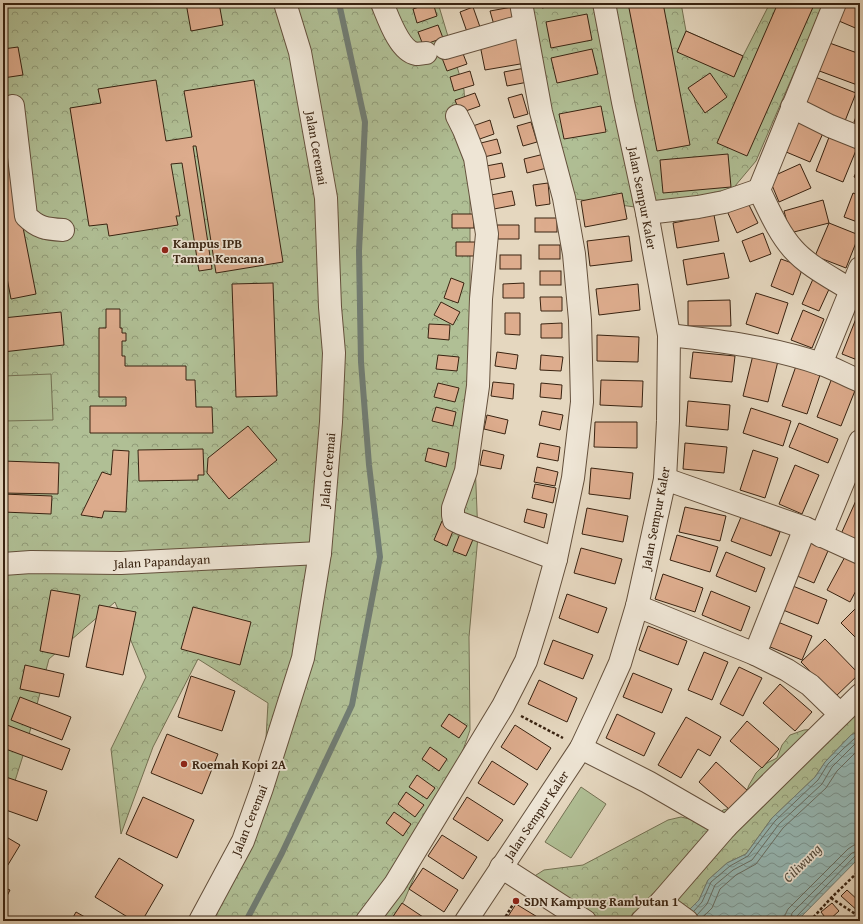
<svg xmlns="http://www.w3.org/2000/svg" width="863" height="924" font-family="'Gentium Book Plus',serif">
<defs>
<pattern id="forest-crowns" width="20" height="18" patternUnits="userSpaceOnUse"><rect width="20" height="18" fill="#b0bf95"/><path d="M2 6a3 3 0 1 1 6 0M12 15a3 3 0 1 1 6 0" fill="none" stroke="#909b78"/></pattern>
<pattern id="water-waves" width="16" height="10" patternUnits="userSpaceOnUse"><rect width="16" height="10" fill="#96b9b6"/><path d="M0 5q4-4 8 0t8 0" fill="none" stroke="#7b9693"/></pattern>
</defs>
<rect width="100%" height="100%" fill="#e5d7bf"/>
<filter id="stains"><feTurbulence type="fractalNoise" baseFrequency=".005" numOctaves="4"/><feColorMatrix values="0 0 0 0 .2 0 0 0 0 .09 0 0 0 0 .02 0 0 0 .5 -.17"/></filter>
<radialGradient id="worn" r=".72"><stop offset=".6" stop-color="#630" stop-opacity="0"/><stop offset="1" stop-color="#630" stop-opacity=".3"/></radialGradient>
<!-- forest -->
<g fill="url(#forest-crowns)" stroke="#747153">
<polygon points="3,3 438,3 464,90 470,187 470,336 478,536 469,637 470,730 439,819 404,901 390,921 209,921 263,791 268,703 198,659 153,747 121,834 111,749 146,677 115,602 49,659 26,746 3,819"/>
<polygon points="523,3 681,3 686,31 743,56 770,3 824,3 756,161 730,192 650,209 560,197"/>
<polygon points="860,671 860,731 851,735 826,761 815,777 772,818 746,854 727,863 708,880 699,900 678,921 597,921 595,918 533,877 544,870 583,865 668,820 681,817 711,824 723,810 735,807 744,798 749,785 756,773 765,764 777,758 782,745 790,735 804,730 818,729 849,702"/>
</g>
<!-- garden -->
<g fill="#b0bf95" stroke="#747153">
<polygon points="51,374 53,420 3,421 3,376"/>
<polygon points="581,787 606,804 571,858 545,842"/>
</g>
<!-- water -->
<polygon fill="url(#water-waves)" stroke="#717d74" points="860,731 860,857 797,921 678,921 699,900 708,880 727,863 746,854 772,818 815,777 825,762 851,735"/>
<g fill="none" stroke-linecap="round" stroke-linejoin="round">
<!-- shore -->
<g stroke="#686e64" stroke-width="1">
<polyline points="694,911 702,902 711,882 730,866 748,856 775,821 818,780 828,764 843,749 854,739 860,736"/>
<polyline points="697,915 707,904 715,885 733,870 752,860 779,824 822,784 832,767 856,743 860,741"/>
<polyline points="699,921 712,908 720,889 736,875 756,864 783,828 826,788 837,771 860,748"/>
<polyline points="784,921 785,915 788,909 848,849 854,845 860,844"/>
<polyline points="790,921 792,913 852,853 860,850"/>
<polyline points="795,921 796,917 855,856 860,855"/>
</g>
<!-- stream -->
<polyline stroke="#717d74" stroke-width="6" points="246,921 282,853 352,705 380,557 369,465 361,362 359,251 365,122 339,3"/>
</g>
<!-- building -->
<g fill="#ddac8d" stroke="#392311">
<polygon points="186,3 219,3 223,25 191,31"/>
<polygon points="431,3 433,3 437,16 417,23 413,9"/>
<polygon points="541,3 567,3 542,8"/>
<polygon points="628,3 663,3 690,145 657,151"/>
<polygon points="778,3 810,3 814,5 747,156 717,143"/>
<polygon points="846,3 860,3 860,30 839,21"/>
<polygon points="473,7 480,27 467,32 460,12"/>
<polygon points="512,7 515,21 494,25 490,11"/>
<polygon points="587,14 592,40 551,48 546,22"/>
<polygon points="438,25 443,38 423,45 418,32"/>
<polygon points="686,31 743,56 734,77 677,52"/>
<polygon points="521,37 526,63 485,70 480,45"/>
<polygon points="824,41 860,54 860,86 814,69"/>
<polygon points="18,47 23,75 3,78 3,49"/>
<polygon points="592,49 598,74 557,83 551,58"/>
<polygon points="462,51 467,64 447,71 442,58"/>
<polygon points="525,68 528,82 507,86 504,72"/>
<polygon points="470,71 474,85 454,91 450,77"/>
<polygon points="710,73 727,97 705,113 688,88"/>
<polygon points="810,75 856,93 845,121 799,103"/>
<polygon points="156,80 166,141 192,137 184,91 254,80 283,262 216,273 196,146 193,146 212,269 199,271 182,163 171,164 180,216 176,216 178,225 109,236 107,224 89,226 70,108 101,103 98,89"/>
<polygon points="475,93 480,106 460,113 455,100"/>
<polygon points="522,94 528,114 514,118 508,98"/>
<polygon points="601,106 606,132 564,139 559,114"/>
<polygon points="860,106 860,124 854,122"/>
<polygon points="794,117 824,131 810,162 779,149"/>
<polygon points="490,120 494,134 474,141 470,127"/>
<polygon points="531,122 537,142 523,146 517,126"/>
<polygon points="3,130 4,130 36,294 11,299 3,257"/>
<polygon points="831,132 859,143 843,182 816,171"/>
<polygon points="497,139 501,153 480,158 477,144"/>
<polygon points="544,154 547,168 527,173 524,159"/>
<polygon points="728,154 731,187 663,193 660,160"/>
<polygon points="502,163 505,177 484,181 481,167"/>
<polygon points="860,163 860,179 854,177"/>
<polygon points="800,164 811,188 779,202 769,178"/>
<polygon points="548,183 550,204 536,206 533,185"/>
<polygon points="512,191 515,205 494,209 491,195"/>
<polygon points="622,193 627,219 585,227 581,201"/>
<polygon points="853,193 860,196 860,223 844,217"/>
<polygon points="823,200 829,223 790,233 784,211"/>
<polygon points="747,201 758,223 737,233 727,211"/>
<polygon points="452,214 473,214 474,228 452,228"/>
<polygon points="714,215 719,241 677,248 673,223"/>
<rect x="535" y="218" width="22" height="14"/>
<polygon points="829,223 859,235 846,268 815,256"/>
<polygon points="497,225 519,225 519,239 498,239"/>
<polygon points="763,233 771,254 750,262 742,241"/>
<polygon points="629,236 632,261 590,266 587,241"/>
<polygon points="456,242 477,242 478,256 456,256"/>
<rect x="539" y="245" width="21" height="14"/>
<polygon points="724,253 729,278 687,285 683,260"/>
<rect x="500" y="255" width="21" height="14"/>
<polygon points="781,259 803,267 793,295 771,286"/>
<rect x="540" y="271" width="21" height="14"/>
<polygon points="451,278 464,283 458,303 444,298"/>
<polygon points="813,279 830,287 819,311 802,304"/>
<polygon points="273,283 277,396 236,397 232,284"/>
<polygon points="524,283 524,298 503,298 503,284"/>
<polygon points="638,284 640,310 599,315 596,289"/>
<polygon points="756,293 788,303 778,334 746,324"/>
<polygon points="540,297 562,297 562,311 541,311"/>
<polygon points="730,300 731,326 688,326 688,301"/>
<polygon points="441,302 460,312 453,325 434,315"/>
<polygon points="106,309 120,309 120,328 122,328 122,333 126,333 126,341 122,341 122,356 125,356 125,366 186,366 186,380 195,380 196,407 212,407 213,433 90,433 90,406 126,406 126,397 99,397 99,328 106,328"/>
<polygon points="803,310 824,319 812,348 791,340"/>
<polygon points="61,312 64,345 3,352 3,318"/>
<polygon points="505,313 520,313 520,335 505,334"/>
<polygon points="857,316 860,317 860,361 842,354"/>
<polygon points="562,323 562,338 541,338 541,324"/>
<polygon points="429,324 450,325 449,340 428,338"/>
<polygon points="597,335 639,337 638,362 597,361"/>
<polygon points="497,352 518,355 516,369 495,366"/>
<polygon points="693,352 735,356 732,382 690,378"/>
<polygon points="438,355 459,357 457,371 436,369"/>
<polygon points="541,355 563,357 561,371 540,370"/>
<polygon points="753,355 778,361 768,402 743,396"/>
<polygon points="796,366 820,375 807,414 782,406"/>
<polygon points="832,378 856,388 841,426 817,417"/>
<polygon points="601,380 643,381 642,407 600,405"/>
<polygon points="493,382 514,384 513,399 491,396"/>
<polygon points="438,383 459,388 455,402 434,397"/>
<polygon points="541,383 562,385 561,399 540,397"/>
<polygon points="688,401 730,405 728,430 686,426"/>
<polygon points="436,407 456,412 453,426 432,421"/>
<polygon points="751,408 791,421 783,446 743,433"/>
<polygon points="542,411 563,415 560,430 539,425"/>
<polygon points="487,415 508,420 505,434 484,429"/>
<polygon points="595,422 637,422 637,448 594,447"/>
<polygon points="799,423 838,439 828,463 789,447"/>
<polygon points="248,426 277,460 229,499 207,473 208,458"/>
<polygon points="540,443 560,447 558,461 537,457"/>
<polygon points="685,443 727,447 724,473 683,469"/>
<polygon points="428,448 449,453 446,467 425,461"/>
<polygon points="203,449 204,475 198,475 198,480 139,481 138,450"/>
<polygon points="113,450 129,451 126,512 104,511 102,518 81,515 102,472 111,475"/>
<polygon points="483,450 504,455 501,469 480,465"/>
<polygon points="753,450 778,458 765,498 740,490"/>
<polygon points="3,461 59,463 58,494 3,493"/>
<polygon points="795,465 819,475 802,514 779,504"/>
<polygon points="537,467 558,472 555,486 534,482"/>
<polygon points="591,468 633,473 630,499 589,494"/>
<polygon points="535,484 556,488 553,503 532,498"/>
<polygon points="3,494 52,496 51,514 3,512"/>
<polygon points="858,496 860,497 860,542 841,534"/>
<polygon points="685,507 726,516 720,541 679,532"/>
<polygon points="587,508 628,516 623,542 582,534"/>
<polygon points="527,509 547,514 544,528 524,522"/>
<polygon points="741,517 780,532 771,556 731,541"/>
<polygon points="442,521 455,526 447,546 434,540"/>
<polygon points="461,531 474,537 466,556 453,551"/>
<polygon points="806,534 831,544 814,583 790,573"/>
<polygon points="677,535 718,547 710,572 670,560"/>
<polygon points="581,548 622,559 615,584 574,573"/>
<polygon points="726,552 765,568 756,592 716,576"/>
<polygon points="847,553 860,559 860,583 850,602 827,590"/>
<polygon points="663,574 703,588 695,612 655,599"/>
<polygon points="788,584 827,600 818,624 778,608"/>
<polygon points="51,590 80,595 69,657 40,651"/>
<polygon points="711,591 750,607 741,631 702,615"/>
<polygon points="567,594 607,608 598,633 559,618"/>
<polygon points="860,604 860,642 841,623"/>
<polygon points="99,605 136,612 123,675 86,667"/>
<polygon points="193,607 251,622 240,665 181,649"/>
<polygon points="773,620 812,636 802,660 763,644"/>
<polygon points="648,626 687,641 678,665 639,650"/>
<polygon points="825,639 859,674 835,697 801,662"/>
<polygon points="553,640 593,655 583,679 544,664"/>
<polygon points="704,652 728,662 712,700 688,690"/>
<polygon points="25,665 64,674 59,697 20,689"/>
<polygon points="739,667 762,678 743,716 720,704"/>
<polygon points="633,673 672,689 662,713 623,697"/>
<polygon points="191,676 235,691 222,731 178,717"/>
<polygon points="539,680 577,698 567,722 528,704"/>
<polygon points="780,684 812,712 795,731 763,703"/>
<polygon points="20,697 71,717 62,740 11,720"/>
<polygon points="449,714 467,726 459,738 441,726"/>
<polygon points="617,714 655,733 644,756 606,738"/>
<polygon points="686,717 721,737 710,756 698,749 681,778 658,765"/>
<polygon points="747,721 779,749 762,768 730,741"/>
<polygon points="7,725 70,749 62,770 3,748 3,735"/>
<polygon points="515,725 551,748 537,770 501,747"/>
<polygon points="167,734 218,754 202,794 151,773"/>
<polygon points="430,747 447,759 439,771 422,759"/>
<polygon points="492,761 528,784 514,805 478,783"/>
<polygon points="716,762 748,791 730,810 699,782"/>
<polygon points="417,775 435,788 427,799 409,787"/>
<polygon points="3,776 47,791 37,821 3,809"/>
<polygon points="406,792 424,805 415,817 398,804"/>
<polygon points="143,797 194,820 177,858 126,834"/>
<polygon points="467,797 503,820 488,841 453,819"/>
<polygon points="394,812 411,824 403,836 386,823"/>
<polygon points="3,835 20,845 3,873"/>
<polygon points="442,835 477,857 463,879 428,856"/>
<polygon points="119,858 163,885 142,921 134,921 95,897"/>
<polygon points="423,868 458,890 444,912 409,889"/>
<polygon points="3,887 10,890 3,904"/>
<polygon points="847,890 860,902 859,912 841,896"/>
<polygon points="402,903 429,921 390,921"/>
<polygon points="832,903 839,911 828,921 821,912"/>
<polygon points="516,904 544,921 505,921"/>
<polygon points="76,912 92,921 71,921"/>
</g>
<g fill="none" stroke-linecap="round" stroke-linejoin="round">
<defs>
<g id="minor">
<path d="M382,3C388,17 399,51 416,54C419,54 423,53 426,53"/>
<path d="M835,3L759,190C769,210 778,232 793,249C808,266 832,278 851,290"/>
<polyline points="445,48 525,25"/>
<path d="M13,106L26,216C38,228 46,229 63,230"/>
<polyline points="792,107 830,126 860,138"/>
<polyline points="457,116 464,130 475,158 487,234 481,299 478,386 466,471 453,508 453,515 454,520 460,523 556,559"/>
<polyline points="647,213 698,207 724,202 759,190"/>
<path d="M669,335C720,341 772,347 821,364C834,368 847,376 860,381"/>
<polyline points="821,364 860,268"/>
<polyline points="665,479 805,528 860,553"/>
<polyline points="821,536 860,441"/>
<polyline points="3,564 31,562 121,563 320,553"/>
<polyline points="637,606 755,654 787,670 810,685 840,714"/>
<polyline points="755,654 805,528"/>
<polyline points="581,748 648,782 726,827"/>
<polyline points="501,867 585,921"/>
<polyline points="661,902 687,921"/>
<polyline points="200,921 243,841 262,788 303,658 320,553 331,422 334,353 330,307 326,198 300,52 285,3"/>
<polyline points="367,921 395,884 503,706 526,661 541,613 556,559 573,478 582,402 580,320 574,254 564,198 541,112 521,3"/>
<polyline points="466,921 581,748 602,703 620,663 637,606 665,479 668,421 669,335 647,213 623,102 604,3"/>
<polyline points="642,921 661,902 726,827 860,695"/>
</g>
</defs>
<!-- minor casing -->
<use href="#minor" stroke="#64503c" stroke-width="24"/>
<!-- path -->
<g stroke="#392311" stroke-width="2.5" stroke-dasharray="3 2" stroke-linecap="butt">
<polyline points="521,716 563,738"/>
<polyline points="831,898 860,917"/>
<polyline points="503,921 515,901"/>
<polyline points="810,921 831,898 860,870"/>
</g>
<!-- minor -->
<use href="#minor" stroke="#eee5d5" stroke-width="22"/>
</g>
<!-- markers -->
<g fill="#8f2418" stroke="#eee5d5" stroke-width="1.5">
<circle cx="165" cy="250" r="4"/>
<circle cx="184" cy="764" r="4"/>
<circle cx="516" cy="901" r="4"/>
</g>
<g text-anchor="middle" stroke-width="3.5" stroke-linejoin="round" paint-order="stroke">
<!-- street labels -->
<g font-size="13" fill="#392311" stroke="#eee5d5">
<text transform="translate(317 148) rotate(80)" y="5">Jalan Ceremai</text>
<text transform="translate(643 198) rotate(79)" y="5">Jalan Sempur Kaler</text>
<text transform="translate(327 470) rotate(-85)" y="5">Jalan Ceremai</text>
<text transform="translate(655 518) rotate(-79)" y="5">Jalan Sempur Kaler</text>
<text transform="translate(162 561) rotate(-3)" y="5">Jalan Papandayan</text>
<text transform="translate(536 815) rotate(-56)" y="5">Jalan Sempur Kaler</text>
<text transform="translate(249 820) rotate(-68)" y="5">Jalan Ceremai</text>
</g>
<!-- poi labels -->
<g font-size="13" font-weight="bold" fill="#392311" stroke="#eee5d5" text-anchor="start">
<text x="173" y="248">Kampus IPB<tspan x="173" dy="15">Taman Kencana</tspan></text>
<text x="192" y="769">Roemah Kopi 2A</text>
<text x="524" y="906">SDN Kampung Rambutan 1</text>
</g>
<!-- water labels -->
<g font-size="14" font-style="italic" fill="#50483a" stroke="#eee5d5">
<text transform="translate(802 863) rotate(-45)" y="5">Ciliwung</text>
</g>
</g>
<!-- margin -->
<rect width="863" height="924" fill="none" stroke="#e5d7bf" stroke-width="16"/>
<rect x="4" y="4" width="855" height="916" fill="none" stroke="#392311" stroke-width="2"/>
<rect x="8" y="8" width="847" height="908" fill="none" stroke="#392311"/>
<rect width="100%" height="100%" filter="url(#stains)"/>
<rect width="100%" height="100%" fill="url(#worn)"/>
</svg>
